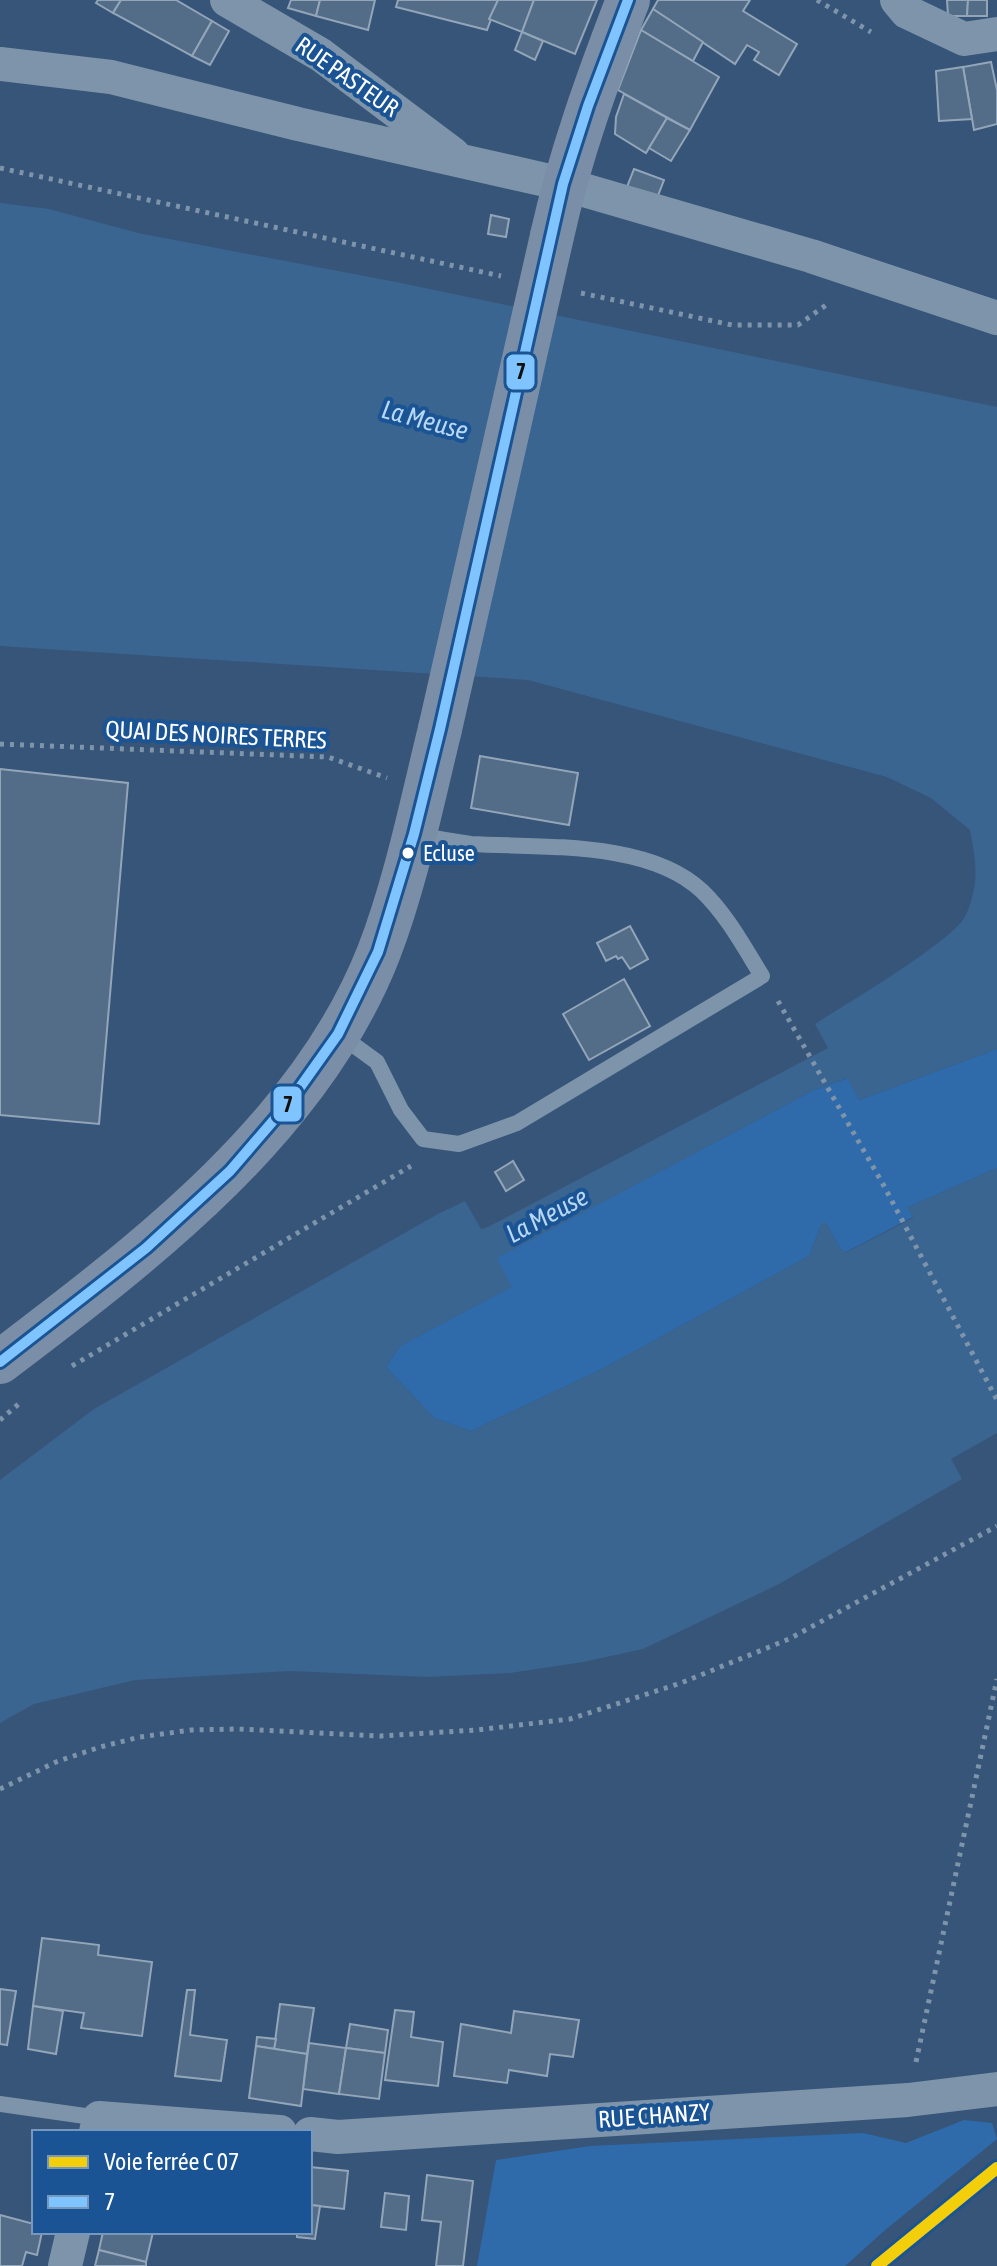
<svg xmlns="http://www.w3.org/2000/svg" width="997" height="2266" font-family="'Asap Condensed',sans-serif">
<rect width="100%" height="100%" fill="#365578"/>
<!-- green -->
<g fill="#2f6baa">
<polygon points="997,1049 997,1168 908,1207 913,1217 846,1252 841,1250 826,1223 822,1223 809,1256 602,1369 471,1431 434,1418 386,1367 400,1346 511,1287 496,1258 814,1090 848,1078 859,1100"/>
<polygon points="964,2120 992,2123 997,2139 884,2231 845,2266 477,2266 496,2160 590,2146 863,2133 906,2143"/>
</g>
<!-- water -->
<path fill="#3b6591" d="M0,203L49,209L138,233L396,282L997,407V1049L859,1100L847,1078L814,1090L497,1258L512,1287L400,1346L386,1367L434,1418L471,1431L602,1369L809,1256L822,1223H826L841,1250L847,1252L913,1218L908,1207L997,1168V1433L951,1459L962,1479L779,1584L643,1649L583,1662L510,1673L427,1677L290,1671L135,1680L34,1704L0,1723V1480L94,1409L438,1214L465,1201L481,1229L488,1227L828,1048L815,1024C844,1005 954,941 966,915C980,882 976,863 970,830L931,798L887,777L528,680L0,646Z"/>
<!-- building -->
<g fill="#536c87" stroke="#93a5b9" stroke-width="2">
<polygon points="98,0 121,0 113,13 96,3"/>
<polygon points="121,0 176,0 212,21 192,56 113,13"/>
<polygon points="291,0 320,0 316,16 288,8"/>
<polygon points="320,0 375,0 368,30 316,16"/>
<polygon points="398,0 498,0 487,30 396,7"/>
<polygon points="498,0 534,0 522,32 489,19"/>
<polygon points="534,0 597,0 575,54 522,32"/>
<polygon points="658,0 750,0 743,11 797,44 779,75 754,60 759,52 747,45 735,64 653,9"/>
<polygon points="947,0 968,0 967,16 948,16"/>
<polygon points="968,0 987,0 987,16 967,16"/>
<polygon points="653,9 703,42 693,61 641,30"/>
<polygon points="212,21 229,31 210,65 192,56"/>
<polygon points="641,30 719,77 690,130 618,90"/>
<polygon points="522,32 543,41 535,60 515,50"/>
<polygon points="991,62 997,90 997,124 974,130 963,67"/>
<polygon points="963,67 972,119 939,121 936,71"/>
<polygon points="624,94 667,118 646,153 615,134 616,117"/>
<polygon points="667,118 690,130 671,161 649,148"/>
<polygon points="634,169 664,180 657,198 627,187"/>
<polygon points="491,215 509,219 506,237 488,234"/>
<polygon points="480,756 578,773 569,825 471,808"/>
<polygon points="0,769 128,783 99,1124 0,1115"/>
<polygon points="630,926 648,959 630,969 622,957 618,959 616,956 606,961 597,943"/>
<polygon points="624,979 650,1026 589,1060 563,1014"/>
<polygon points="513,1161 524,1180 506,1191 495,1172"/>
<polygon points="42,1938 99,1945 98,1955 152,1962 142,2036 81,2028 84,2013 33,2006"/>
<polygon points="0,1989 16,1991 7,2045 0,2044"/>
<polygon points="187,1990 195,1990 190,2035 227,2040 221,2081 175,2076"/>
<polygon points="280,2004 314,2008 307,2054 274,2049"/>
<polygon points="33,2006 63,2011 56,2054 28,2049"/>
<polygon points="395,2010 414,2012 411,2037 443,2042 438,2086 385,2080"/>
<polygon points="514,2011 579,2020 573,2057 550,2054 547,2076 509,2070 507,2083 454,2076 461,2024 511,2033"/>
<polygon points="350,2024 388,2030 385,2053 346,2048"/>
<polygon points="257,2037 276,2039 274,2049 256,2046"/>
<polygon points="309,2043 346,2048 339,2094 303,2089"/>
<polygon points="256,2046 307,2054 301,2106 249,2098"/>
<polygon points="346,2048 385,2053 379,2099 339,2094"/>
<polygon points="310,2167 348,2171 344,2209 310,2205"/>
<polygon points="427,2175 473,2181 463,2266 436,2266 441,2222 422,2220"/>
<polygon points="385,2193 409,2196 406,2230 381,2227"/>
<polygon points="310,2205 320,2206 315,2239 297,2237 297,2232 310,2232"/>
<polygon points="0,2215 34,2224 34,2232 42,2232 37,2255 26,2252 22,2266 0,2266"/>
<polygon points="103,2232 153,2232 146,2262 99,2250"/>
<polygon points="99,2250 146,2262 146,2266 95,2266"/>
</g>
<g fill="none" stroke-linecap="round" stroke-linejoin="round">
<!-- path -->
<g stroke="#7e94ab" stroke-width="5" stroke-dasharray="4 6" stroke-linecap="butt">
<polyline points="817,0 871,32"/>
<polyline points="0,168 501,276"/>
<polyline points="581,293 732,325 798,325 829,303"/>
<polyline points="0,744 328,757 387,778"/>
<polyline points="778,1001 884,1186 997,1400"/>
<polyline points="72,1366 411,1166"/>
<polyline points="0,1420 21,1402"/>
<polyline points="0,1789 56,1762 100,1747 140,1737 191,1730 237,1729 381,1736 477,1730 570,1719 681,1683 789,1639 997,1526"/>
<polyline points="916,2062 997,1679"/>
</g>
<!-- lane -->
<g stroke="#7e94ab" stroke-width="16">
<path d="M340,1035L377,1062L401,1110L423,1139L459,1144L517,1123L762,976C744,947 727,915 702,891C648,840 541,848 471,844C453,842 435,838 417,835"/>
<polyline points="0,2104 99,2118"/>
</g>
<!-- street -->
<g stroke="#7e94ab" stroke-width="34">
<polyline points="227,0 321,55 453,154"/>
<polyline points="897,0 907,12 964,39 997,34"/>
<polyline points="0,64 111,77 298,124 563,184 811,256 997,318"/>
<polyline points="96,2132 99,2118 280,2132"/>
<polyline points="310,2134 338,2137 908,2100 997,2089"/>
<polyline points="65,2266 73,2232"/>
</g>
<!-- secondary -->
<g stroke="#7a8fa7" stroke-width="44">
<path d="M552,236C570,155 598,78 628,0"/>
<path d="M0,1362C145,1252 311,1127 379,952C406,882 422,802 440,729"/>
</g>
<!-- secondary-bridge -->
<polyline stroke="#7a8fa7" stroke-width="44" points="440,729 552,236"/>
<defs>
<polyline id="bus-1" points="0,1362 146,1248 230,1171 291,1100 338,1034 378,952 414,834 440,729 563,184 588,106 628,0"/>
</defs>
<!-- bus-1 casing -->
<use href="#bus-1" stroke="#1a5494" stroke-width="16"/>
<!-- bus-1 -->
<use href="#bus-1" stroke="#80c4ff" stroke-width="10"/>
<defs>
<polyline id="rail-1" points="877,2266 997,2168"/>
</defs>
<!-- rail-1 casing -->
<use href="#rail-1" stroke="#1a5494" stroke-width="18"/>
<!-- rail-1 -->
<use href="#rail-1" stroke="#f3ce0b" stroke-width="12"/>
</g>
<!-- markers -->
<circle fill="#fff" stroke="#1a5494" stroke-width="3" cx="408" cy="853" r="7"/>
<g text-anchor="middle" stroke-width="8" stroke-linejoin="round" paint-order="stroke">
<!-- bus labels -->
<g font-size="22" fill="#fff" stroke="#1a5494" text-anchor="start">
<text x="423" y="861">Ecluse</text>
</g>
<!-- street labels -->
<g font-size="24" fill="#fff" stroke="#1a5494">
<text transform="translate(347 77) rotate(35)" y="8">RUE PASTEUR</text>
<text transform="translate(216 735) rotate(3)" y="8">QUAI DES NOIRES TERRES</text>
<text transform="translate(654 2116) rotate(-4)" y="8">RUE CHANZY</text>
</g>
<!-- water labels -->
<g font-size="26" font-style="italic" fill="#b7d7f6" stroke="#1a5494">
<text transform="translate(425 420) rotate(15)" y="9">La Meuse</text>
<text transform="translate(547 1215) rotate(-28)" y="9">La Meuse</text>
</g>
</g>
<g stroke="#1a5494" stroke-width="3">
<rect x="505" y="353" width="31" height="38" rx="8" fill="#80c4ff"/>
<rect x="272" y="1085" width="31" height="38" rx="8" fill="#80c4ff"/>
</g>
<g font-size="22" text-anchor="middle" font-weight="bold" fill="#111">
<text x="521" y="379">7</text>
<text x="288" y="1112">7</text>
</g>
<!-- legend -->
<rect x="32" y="2130" width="280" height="104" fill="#1a5494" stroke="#7698bf" stroke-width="2"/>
<rect x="48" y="2156" width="40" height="12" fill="#f3ce0b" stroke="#7698bf" stroke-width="2"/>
<text x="104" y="2170" font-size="24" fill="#ffffff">Voie ferrée C 07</text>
<rect x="48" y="2196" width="40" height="12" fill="#80c4ff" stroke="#7698bf" stroke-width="2"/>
<text x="104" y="2210" font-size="24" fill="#ffffff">7</text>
</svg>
